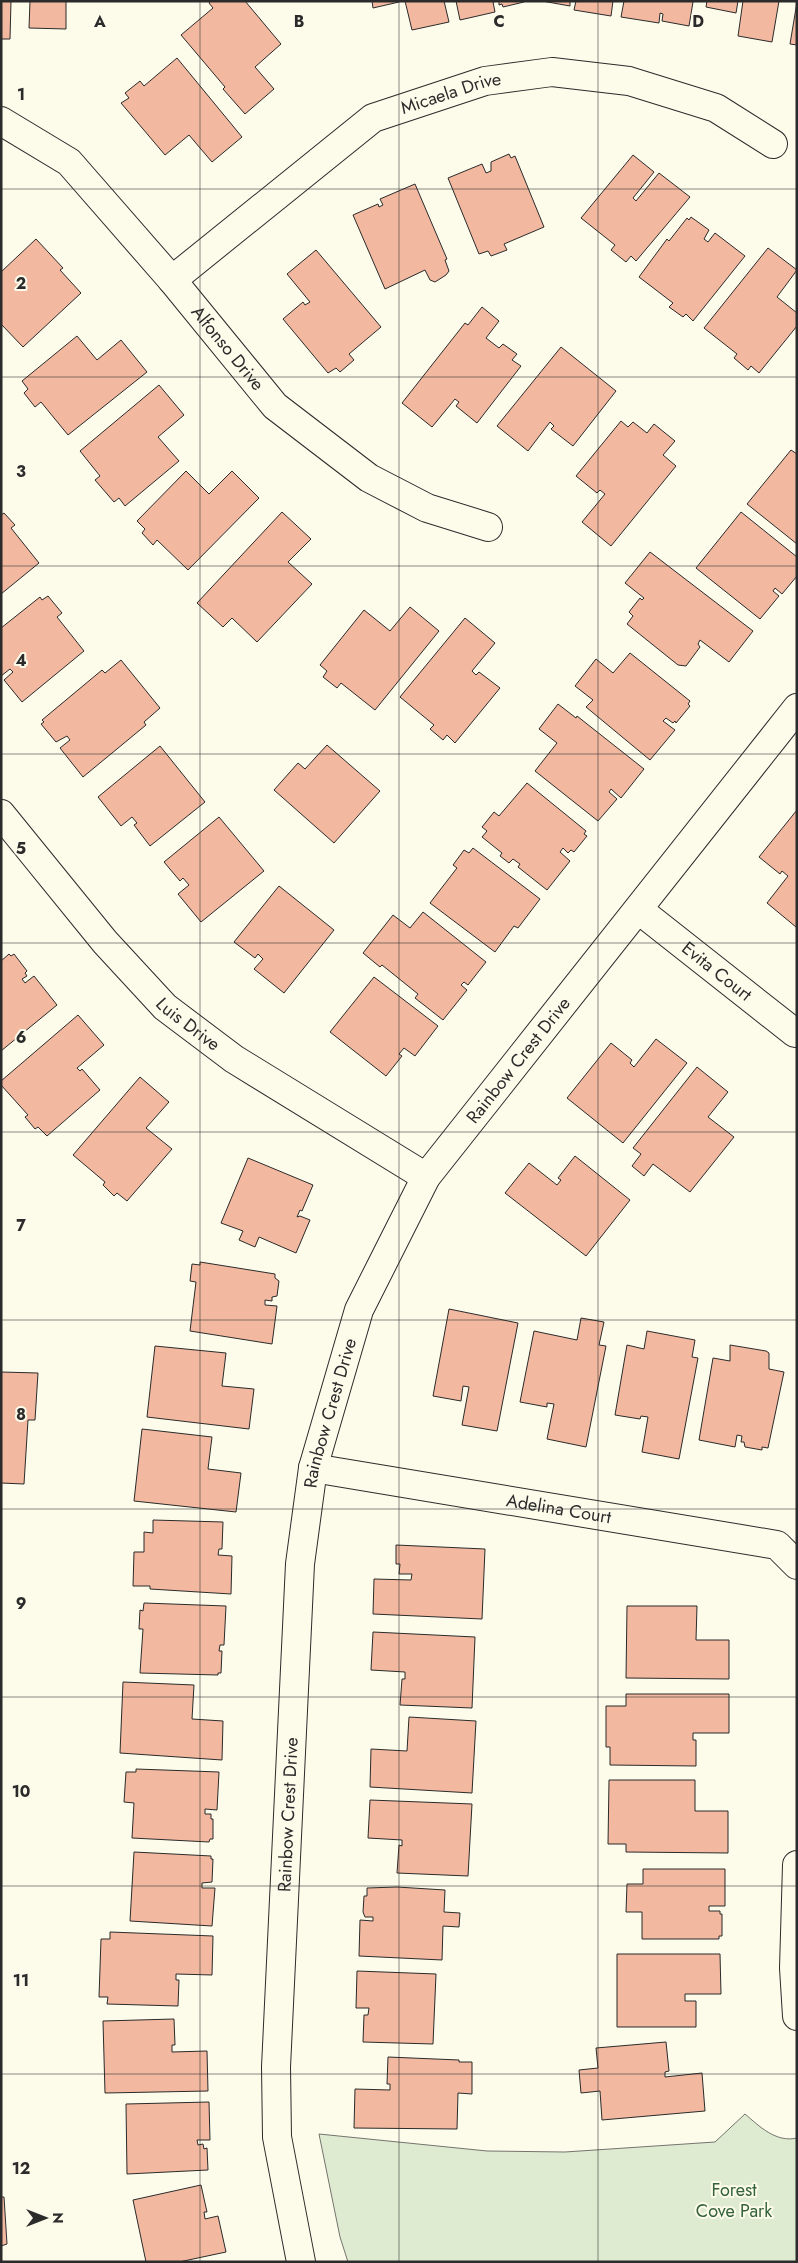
<svg xmlns="http://www.w3.org/2000/svg" width="798" height="2263" font-family="Jost,sans-serif">
<rect width="100%" height="100%" fill="#fdfbea"/>
<!-- green -->
<path fill="#deebd1" stroke="#74746e" d="M745,2114C759,2126 776,2143 797,2138V2262H348L340,2237L319,2134L487,2151L565,2152L715,2142Z"/>
<!-- building -->
<g fill="#f2b8a0" stroke="#2b2b2b">
<polygon points="1,1 11,1 10,39 1,39"/>
<polygon points="30,1 66,1 66,29 29,28"/>
<polygon points="211,1 245,1 281,44 255,67 274,89 245,114 223,89 225,87 181,35 213,8 209,3"/>
<polygon points="372,1 398,1 399,2 373,8"/>
<polygon points="405,1 444,1 449,22 412,30"/>
<polygon points="456,1 498,1 493,2 495,12 460,20"/>
<polygon points="499,1 524,1 524,2 503,7 502,4 499,5"/>
<polygon points="542,1 570,1 570,6"/>
<polygon points="576,1 613,1 611,16 574,10"/>
<polygon points="624,1 691,1 693,2 689,26 662,21 663,14 660,13 659,23 621,17"/>
<polygon points="707,1 738,1 736,13 706,7"/>
<polygon points="743,1 779,1 772,42 738,36"/>
<polygon points="797,2 797,45 790,44"/>
<polygon points="177,58 242,137 212,162 189,135 165,155 121,103 129,98 125,93 140,81 144,86"/>
<polygon points="509,154 511,158 515,156 544,227 504,244 507,250 491,256 488,251 479,254 448,178 482,164 486,173 491,171 491,162"/>
<polygon points="633,155 654,172 633,198 636,201 659,173 690,197 636,261 631,256 626,262 611,250 615,245 581,218"/>
<polygon points="415,184 447,259 445,260 449,271 446,275 435,282 430,280 425,270 385,289 353,215 378,204 379,207 383,205 380,199"/>
<polygon points="691,217 709,230 704,239 708,242 715,233 745,256 693,321 686,314 683,317 669,307 673,303 639,277 667,239 669,241 687,218 689,220"/>
<polygon points="36,239 63,268 60,270 81,293 23,347 1,324 1,272"/>
<polygon points="768,248 797,270 777,297 797,313 797,326 759,373 751,366 748,370 734,358 737,354 704,328"/>
<polygon points="316,250 381,327 349,354 354,360 340,372 336,368 328,373 283,319 303,302 305,305 310,302 287,274"/>
<polygon points="482,307 499,321 486,338 499,348 503,344 517,354 512,360 521,366 477,423 456,406 459,402 455,399 432,427 402,403 465,323 468,325"/>
<polygon points="77,336 97,360 121,340 147,372 68,435 41,402 35,407 24,393 28,389 22,381"/>
<polygon points="561,347 616,391 573,446 551,429 554,426 550,422 528,451 497,426"/>
<polygon points="159,385 184,415 158,437 179,461 125,506 119,498 114,502 95,480 100,476 80,451"/>
<polygon points="621,421 628,427 633,422 647,433 654,424 675,441 663,455 676,466 611,546 582,522 605,494 600,490 597,493 576,476"/>
<polygon points="791,450 797,454 797,544 747,504"/>
<polygon points="186,471 209,494 232,471 259,498 188,570 157,540 153,545 142,533 145,529 137,521"/>
<polygon points="282,512 311,539 288,562 312,584 257,642 232,618 223,627 197,603"/>
<polygon points="741,512 797,557 797,576 782,594 775,588 773,591 779,596 760,619 696,568"/>
<polygon points="4,513 15,525 11,528 39,563 1,594 1,515"/>
<polygon points="650,552 753,631 729,662 700,640 698,644 700,647 686,666 678,665 627,624 633,616 629,612 640,598 642,600 644,598 625,583"/>
<polygon points="48,596 62,613 57,617 84,651 22,702 4,680 13,672 10,669 1,676 1,628 40,597 42,600"/>
<polygon points="410,607 439,631 375,710 341,683 337,688 323,677 327,671 320,665 364,610 390,631"/>
<polygon points="465,618 495,643 472,671 476,675 479,672 500,688 455,743 447,735 443,740 430,729 434,725 400,697"/>
<polygon points="630,653 690,701 688,704 690,706 676,723 675,721 673,723 666,718 663,721 675,730 650,760 586,707 593,700 575,686 596,659 613,673"/>
<polygon points="121,660 160,708 144,722 146,725 83,777 60,748 70,740 67,736 56,742 41,724 44,722 42,720 102,670 105,673"/>
<polygon points="558,704 576,718 577,716 644,769 621,798 611,789 609,792 617,799 598,821 535,771 557,743 539,729"/>
<polygon points="327,745 380,791 334,843 274,790 298,763 305,769"/>
<polygon points="160,746 205,802 150,846 134,825 137,823 132,817 121,826 98,797"/>
<polygon points="527,783 586,831 584,834 587,836 574,852 571,850 568,853 563,848 560,852 570,861 547,890 518,867 520,864 513,859 509,863 500,856 502,853 482,837 487,831 482,827 494,812 499,816"/>
<polygon points="797,810 797,926 796,927 767,903 788,876 782,871 780,874 759,857"/>
<polygon points="219,817 264,871 201,922 178,894 189,885 183,878 180,881 164,862"/>
<polygon points="473,848 540,899 518,928 514,926 495,952 430,903 457,868 453,865 464,850 469,853"/>
<polygon points="279,886 334,930 284,993 254,969 263,959 258,954 255,958 234,942"/>
<polygon points="423,912 486,962 468,985 464,982 461,985 467,990 443,1020 415,998 418,994 382,965 380,967 363,953 393,915 410,928"/>
<polygon points="9,954 11,956 14,954 27,971 25,973 27,976 22,979 25,983 34,976 57,1005 1,1051 1,961"/>
<polygon points="374,977 438,1026 415,1056 404,1048 399,1054 402,1056 386,1076 330,1032"/>
<polygon points="78,1015 104,1045 77,1068 80,1071 82,1069 100,1090 47,1136 38,1127 35,1129 25,1117 28,1115 1,1085 1,1081"/>
<polygon points="656,1039 687,1063 623,1143 567,1098 611,1043 632,1060 630,1063 634,1067"/>
<polygon points="697,1067 728,1092 708,1117 734,1137 690,1192 653,1164 644,1176 632,1166 641,1154 633,1148"/>
<polygon points="140,1077 169,1102 146,1128 172,1149 127,1201 117,1193 114,1196 103,1185 105,1182 73,1155"/>
<polygon points="575,1156 630,1200 586,1256 505,1193 529,1163 557,1185 561,1180 558,1178"/>
<polygon points="248,1158 313,1185 302,1211 300,1210 297,1217 300,1216 310,1220 296,1253 259,1237 255,1247 239,1240 243,1231 221,1223"/>
<polygon points="200,1262 275,1274 275,1278 279,1281 277,1296 272,1297 272,1301 265,1300 265,1305 277,1306 272,1344 190,1331 196,1282 190,1281 192,1264 200,1265"/>
<polygon points="449,1309 518,1323 497,1431 462,1425 469,1387 463,1386 461,1401 433,1396"/>
<polygon points="581,1318 604,1322 599,1345 606,1346 586,1447 547,1439 554,1404 547,1403 547,1407 520,1402 534,1331 577,1340"/>
<polygon points="647,1331 695,1340 692,1357 698,1358 679,1459 642,1452 648,1417 641,1416 640,1419 615,1415 627,1345 644,1349"/>
<polygon points="730,1345 766,1351 769,1353 769,1369 784,1372 768,1448 762,1447 762,1450 745,1447 744,1442 741,1442 742,1436 737,1435 735,1447 699,1440 713,1358 730,1361"/>
<polygon points="155,1346 226,1353 222,1386 254,1389 249,1429 147,1417"/>
<polygon points="1,1372 38,1373 35,1420 28,1420 24,1484 1,1483"/>
<polygon points="142,1429 212,1437 208,1469 241,1473 236,1512 134,1501"/>
<polygon points="153,1520 223,1522 222,1549 219,1549 218,1555 232,1556 231,1594 150,1589 150,1586 133,1586 134,1552 144,1552 144,1532 153,1533"/>
<polygon points="396,1545 485,1549 482,1619 373,1614 374,1579 411,1580 412,1574 399,1574 400,1564 396,1564"/>
<polygon points="144,1603 226,1606 224,1645 220,1645 219,1651 222,1651 221,1673 218,1673 218,1675 140,1673 143,1629 139,1629 140,1610 143,1611"/>
<polygon points="627,1606 697,1606 696,1640 729,1640 729,1679 626,1678"/>
<polygon points="373,1632 475,1637 472,1708 400,1705 402,1679 405,1679 405,1672 371,1670"/>
<polygon points="123,1682 194,1685 192,1719 223,1721 222,1760 120,1753"/>
<polygon points="626,1694 729,1694 729,1733 693,1733 693,1740 696,1740 696,1766 610,1765 610,1747 606,1747 606,1706 626,1706"/>
<polygon points="409,1717 476,1721 472,1793 370,1787 371,1749 407,1751"/>
<polygon points="136,1769 219,1772 217,1810 205,1809 205,1814 211,1814 211,1819 213,1819 213,1839 210,1839 209,1842 132,1838 134,1803 124,1802 126,1772 136,1772"/>
<polygon points="609,1780 695,1780 695,1811 728,1811 728,1853 626,1852 626,1844 608,1844"/>
<polygon points="370,1800 472,1804 468,1876 397,1873 399,1845 402,1846 402,1840 368,1838"/>
<polygon points="134,1852 211,1856 211,1859 213,1859 212,1882 202,1883 202,1888 215,1888 212,1926 130,1921"/>
<polygon points="643,1869 725,1869 725,1906 709,1906 709,1911 720,1911 720,1914 722,1914 722,1936 719,1936 719,1939 642,1939 642,1912 626,1912 627,1884 643,1884"/>
<polygon points="397,1887 445,1890 444,1912 460,1913 459,1927 443,1926 442,1960 359,1956 360,1920 373,1921 373,1917 365,1917 363,1912 364,1896 367,1896 367,1888"/>
<polygon points="110,1932 213,1936 212,1975 176,1974 176,1980 179,1980 178,2006 107,2004 108,1997 99,1997 101,1939 110,1939"/>
<polygon points="617,1954 720,1954 721,1994 685,1994 685,2001 696,2001 696,2027 617,2027"/>
<polygon points="357,1971 436,1974 433,2044 363,2042 364,2015 368,2015 369,2008 356,2008"/>
<polygon points="174,2019 175,2045 172,2045 172,2052 207,2051 208,2091 105,2093 103,2021"/>
<polygon points="666,2042 669,2071 665,2072 665,2077 702,2073 705,2111 602,2120 600,2091 581,2093 579,2070 598,2068 596,2048"/>
<polygon points="388,2057 459,2060 459,2062 472,2062 472,2094 458,2093 457,2129 354,2128 355,2089 390,2090 390,2084 387,2084"/>
<polygon points="209,2102 210,2140 197,2140 198,2145 203,2144 204,2149 207,2148 208,2170 127,2174 126,2104"/>
<polygon points="201,2185 207,2212 204,2212 205,2219 218,2216 226,2252 179,2262 146,2262 133,2200"/>
<polygon points="1,2197 4,2197 7,2244 1,2246"/>
</g>
<g fill="none" stroke-linecap="round" stroke-linejoin="round">
<defs>
<g id="minor">
<path id="s1" d="M1,121L69,162L172,280L275,406L369,478L427,508L488,527"/>
<path id="s2" d="M172,280L373,118L485,81L552,72L629,81L716,108L773,144"/>
<path id="s3" d="M1,814L105,942L165,1007L234,1059L426,1177"/>
<path id="s4" d="M639,910L795,1033"/>
<path id="s5" d="M313,1468L777,1545L797,1565"/>
<polyline points="797,1865 794,1968 797,2016"/>
<path id="s6" d="M301,2262L277,2137L276,2067L300,1564L313,1468L359,1310L426,1177L797,708"/>
</g>
</defs>
<!-- minor casing -->
<use href="#minor" stroke="#2b2b2b" stroke-width="30"/>
<!-- minor -->
<use href="#minor" stroke="#fdfbea" stroke-width="28"/>
</g>
<!-- grid -->
<path fill="none" stroke="#2b2b2b" stroke-width="1" stroke-opacity="0.55" d="M200,1V2262M399,1V2262M598,1V2262M1,189H797M1,377H797M1,566H797M1,754H797M1,943H797M1,1132H797M1,1320H797M1,1509H797M1,1697H797M1,1886H797M1,2074H797"/>
<g text-anchor="middle" stroke-width="4" stroke-linejoin="round" paint-order="stroke">
<!-- street labels -->
<g font-size="18" fill="#2b2b2b" stroke="#fdfbea">
<text dy="6" stroke="none"><textPath href="#s2" startOffset="340">Micaela Drive</textPath></text>
<text dy="6" stroke="none"><textPath href="#s1" startOffset="324">Alfonso Drive</textPath></text>
<text dy="6" stroke="none"><textPath href="#s4" startOffset="99">Evita Court</textPath></text>
<text dy="6" stroke="none"><textPath href="#s3" startOffset="282">Luis Drive</textPath></text>
<text dy="6" stroke="none"><textPath href="#s6" startOffset="1260">Rainbow Crest Drive</textPath></text>
<text dy="6" stroke="none"><textPath href="#s6" startOffset="855">Rainbow Crest Drive</textPath></text>
<text dy="6" stroke="none"><textPath href="#s5" startOffset="249">Adelina Court</textPath></text>
<text dy="6" stroke="none"><textPath href="#s6" startOffset="450">Rainbow Crest Drive</textPath></text>
</g>
<!-- park labels -->
<g font-size="18" fill="#34623c" stroke="#fdfbea">
<text x="734" y="2196">Forest<tspan x="734" dy="21">Cove Park</tspan></text>
</g>
</g>
<g font-size="16" text-anchor="middle" font-weight="bold" fill="#2b2b2b" stroke="#fdfbea" stroke-width="4" stroke-linejoin="round" paint-order="stroke">
<text x="100" y="27">A</text>
<text x="299" y="27">B</text>
<text x="499" y="27">C</text>
<text x="698" y="27">D</text>
<text x="21" y="100">1</text>
<text x="21" y="289">2</text>
<text x="21" y="477">3</text>
<text x="21" y="666">4</text>
<text x="21" y="854">5</text>
<text x="21" y="1043">6</text>
<text x="21" y="1231">7</text>
<text x="21" y="1420">8</text>
<text x="21" y="1609">9</text>
<text x="21" y="1797">10</text>
<text x="21" y="1986">11</text>
<text x="21" y="2174">12</text>
</g>
<!-- border -->
<rect width="798" height="2263" fill="none" stroke="#2b2b2b" stroke-width="5"/>
<!-- north arrow -->
<g transform="translate(45 2218) rotate(90)" stroke="#fdfbea" stroke-width="4" paint-order="stroke">
<path d="M0-4L9 19L0 12L-9 19Z" fill="#2b2b2b"/>
<text y="-8" font-size="14" font-weight="bold" text-anchor="middle" fill="#2b2b2b">N</text>
</g>
</svg>
